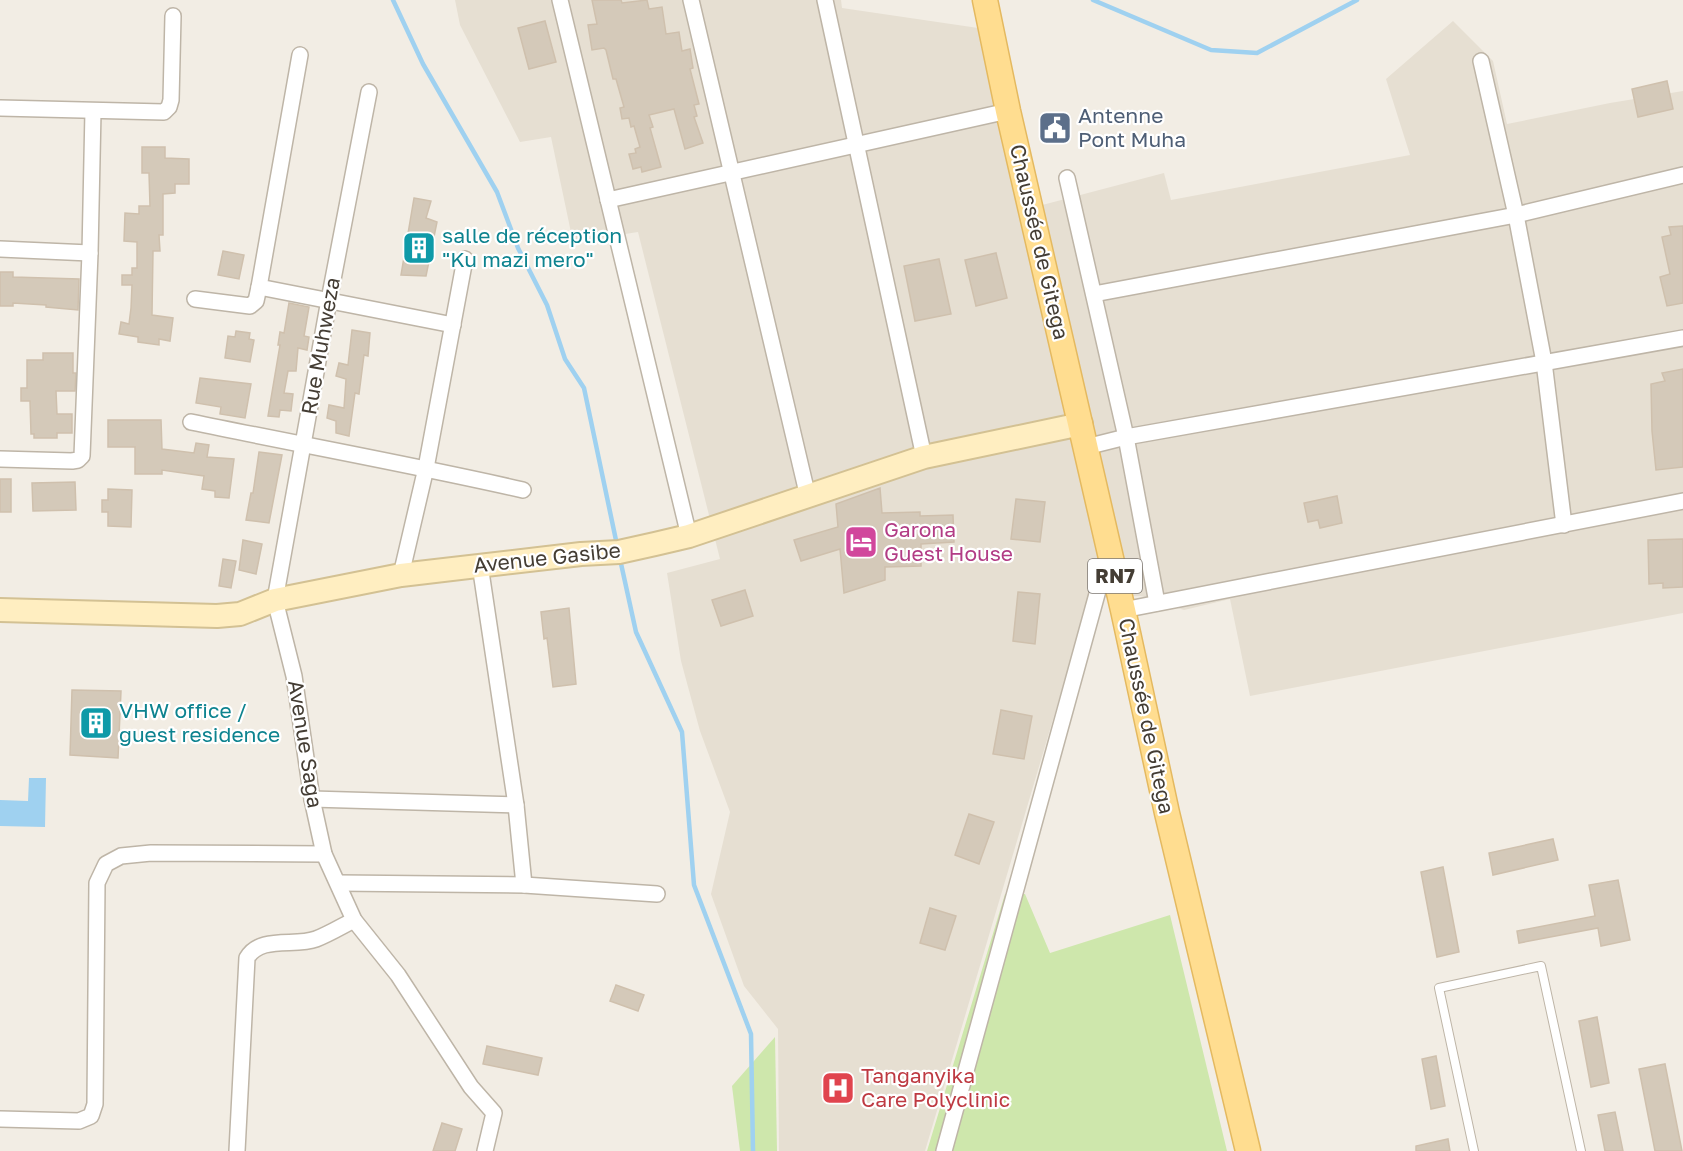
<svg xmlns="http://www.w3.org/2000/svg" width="1683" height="1151" font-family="'Golos Text',sans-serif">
<rect width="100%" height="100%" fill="#f2ede4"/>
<!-- residential -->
<polygon fill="#e6dfd2" points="455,0 841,0 842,8 985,29 1027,209 1164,173 1171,200 1410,155 1386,79 1453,21 1493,61 1507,124 1610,103 1683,91 1683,613 1250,696 1230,599 1184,610 1141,596 1089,598 925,1151 779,1151 778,1029 744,986 711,894 730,812 700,731 681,661 667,573 720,559 638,232 573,242 551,137 520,142 460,25"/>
<!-- green -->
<g fill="#cee7ac">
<polygon points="1005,894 1025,894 1050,953 1170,915 1227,1151 927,1151"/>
<polygon points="775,1037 777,1151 740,1151 732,1086"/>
</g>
<!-- water -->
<polygon fill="#9fd1f0" points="29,778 46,778 45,827 0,826 0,800 28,801"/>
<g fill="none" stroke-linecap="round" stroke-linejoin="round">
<!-- stream -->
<g stroke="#9fd1f0" stroke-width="4.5">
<polyline points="393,0 423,64 497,192 518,248 547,305 565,359 584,388 617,545"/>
<polyline points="1093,0 1211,50 1257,53 1357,0"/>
<polyline points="620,559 636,632 682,732 694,885 751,1034 753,1151"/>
</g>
</g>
<!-- building -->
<g fill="#d4c9b9" stroke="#cfc0ad" stroke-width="1.5">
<polygon points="592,0 621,0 622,3 647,0 649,9 662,7 666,34 679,32 682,51 690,49 693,68 690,69 699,104 694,105 697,116 694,117 703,143 685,149 674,109 649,115 653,127 650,128 661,167 642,172 641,167 633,169 629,154 636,153 635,149 640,147 634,126 631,127 629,118 622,119 620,108 624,107 616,79 613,79 606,50 604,48 592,50 588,25 597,24"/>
<polygon points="545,21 556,62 529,69 518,28"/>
<polygon points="1667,81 1673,109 1638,117 1632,89"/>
<polygon points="1061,117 1067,135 1049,140 1044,122"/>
<polygon points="142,147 165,147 165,158 189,159 189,184 175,184 175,193 163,194 163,235 159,235 160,251 153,251 152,315 173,318 170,341 159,339 159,345 138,342 138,337 119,334 121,322 129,324 131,308 132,285 122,285 122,275 132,275 132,268 137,268 137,242 124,241 125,213 139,214 139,206 150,206 149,173 142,173"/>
<polygon points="414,198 431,201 426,218 437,222 426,276 401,275"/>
<polygon points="1683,226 1683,303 1667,306 1660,277 1670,274 1662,237 1671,235 1669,227"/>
<polygon points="223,251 244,255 239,279 218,275"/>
<polygon points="996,253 1007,298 976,306 965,260"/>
<polygon points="939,259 951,314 915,321 904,266"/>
<polygon points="0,272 13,272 13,277 79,279 78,310 46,307 46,305 13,303 13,306 0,306"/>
<polygon points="289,303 309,307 304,336 309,337 307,350 298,348 296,371 288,371 284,393 293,394 291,411 280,410 279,417 268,416 280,345 278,345 280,332 284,333"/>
<polygon points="352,330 370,333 368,356 364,355 359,394 355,393 349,436 336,433 336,421 327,418 329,405 344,408 346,379 336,376 339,363 348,365"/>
<polygon points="236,331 250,333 249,339 254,340 250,362 225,358 228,336 235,337"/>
<polygon points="43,353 73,353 73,373 76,373 75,391 56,391 57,414 72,414 72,433 57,433 57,438 34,438 34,434 31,434 30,401 21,401 21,388 27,388 27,360 43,360"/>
<polygon points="1683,369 1683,467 1656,470 1652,431 1651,384 1665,381 1662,373"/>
<polygon points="200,378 251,384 245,418 220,414 221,407 196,403"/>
<polygon points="108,420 161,420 162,449 194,453 196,443 209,445 207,457 234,459 229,498 215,497 215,491 202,489 204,476 162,470 162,474 135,474 135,447 108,447"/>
<polygon points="259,452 282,455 269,523 246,520 251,493 253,493"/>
<rect x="0" y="479" width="11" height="33"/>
<polygon points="75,482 76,510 33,511 32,483"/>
<polygon points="880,488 882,513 920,512 920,516 953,515 954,542 921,544 921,566 885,567 885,580 844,593 840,549 801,561 794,540 838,527 836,504"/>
<polygon points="108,489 132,490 131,527 108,526 108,512 102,512 102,500 108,500"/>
<polygon points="1337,496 1342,523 1320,528 1318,520 1308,522 1304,503"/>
<polygon points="1016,499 1045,502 1040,542 1011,539"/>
<polygon points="1683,539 1683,587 1663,588 1663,583 1649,584 1648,540"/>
<polygon points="243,540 262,544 256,574 239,570"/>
<polygon points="223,559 236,561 231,588 219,586"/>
<polygon points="745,590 753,616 721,626 712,600"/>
<polygon points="1018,592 1040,594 1035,644 1013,641"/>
<polygon points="569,608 576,684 553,687 547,638 544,639 541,612"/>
<polygon points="72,690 121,691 118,758 70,755"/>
<polygon points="1001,710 1032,716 1024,759 993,754"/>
<polygon points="969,814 994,822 979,864 955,855"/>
<polygon points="1553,839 1558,860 1493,875 1489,853"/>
<polygon points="1443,867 1459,952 1437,957 1421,872"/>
<polygon points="1618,880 1630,940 1601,946 1598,928 1519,943 1517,931 1595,916 1589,885"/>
<polygon points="930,908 956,916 945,950 920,943"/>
<polygon points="616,985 644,995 638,1011 610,1001"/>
<polygon points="1597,1017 1609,1083 1591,1087 1579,1021"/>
<polygon points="487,1046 542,1058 538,1075 483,1064"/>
<polygon points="1436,1056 1445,1106 1431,1109 1422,1059"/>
<polygon points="1665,1064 1682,1151 1655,1151 1639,1069"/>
<polygon points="1615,1112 1623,1151 1605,1151 1598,1115"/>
<polygon points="442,1123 462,1129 455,1151 433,1151"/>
<polygon points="1448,1139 1450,1151 1416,1151 1416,1146"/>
</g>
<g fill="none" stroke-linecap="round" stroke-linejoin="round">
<defs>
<polyline id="lane" points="1474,1151 1439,988 1541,966 1581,1151"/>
<g id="street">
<polyline points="560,0 689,536"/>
<polyline points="691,0 808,497"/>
<polyline points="825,0 924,457"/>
<polyline points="300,55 259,287 453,325"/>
<polyline points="1481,61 1516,215 1544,362 1564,525"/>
<polyline points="369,92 329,300 275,600 294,676 312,799 324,854 354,920 398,975 471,1087 494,1113 485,1151"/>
<polyline points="0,108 164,112 169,107 171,100 173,16"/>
<polyline points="1067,178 1126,437 1157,603"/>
<polyline points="608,200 1008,111"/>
<polyline points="0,249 90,253"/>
<polyline points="1094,294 1516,215 1683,175"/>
<polyline points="195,299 250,306 256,301 259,287"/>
<path d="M191,422C302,445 413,465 523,490"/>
<polyline points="1086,447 1126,437 1683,338"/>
<polyline points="0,459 72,461 78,460 82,456 90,253 93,111"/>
<polyline points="480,565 516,805 524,885"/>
<polyline points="401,575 426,468 465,259"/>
<polyline points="1123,610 1683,501"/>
<polyline points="312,799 516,805"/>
<polyline points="338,883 524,885 657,894"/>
<polyline points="0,1119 79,1121 91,1116 95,1104 97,883 106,864 121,856 151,853 324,854"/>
<path d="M237,1151L247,958C260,935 295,947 316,939C329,934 342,926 354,920"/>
<polyline points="944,1151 1108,554"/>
</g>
<polyline id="secondary" points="0,610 217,616 240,614 275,600 401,575 581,554 619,552 655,544 689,536 924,457 1081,424"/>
<polyline id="primary" points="985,0 1008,111 1123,610 1167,813 1248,1151"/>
</defs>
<!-- lane casing -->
<use href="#lane" stroke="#beb5a7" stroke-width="10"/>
<!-- street casing -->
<use href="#street" stroke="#beb5a7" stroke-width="18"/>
<!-- secondary casing -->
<use href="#secondary" stroke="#d3c193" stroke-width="26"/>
<!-- primary casing -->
<use href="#primary" stroke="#e4b960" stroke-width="27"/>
<!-- lane -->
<use href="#lane" stroke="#fff" stroke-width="8"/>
<!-- street -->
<use href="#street" stroke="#fff" stroke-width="15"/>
<!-- secondary -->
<use href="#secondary" stroke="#ffeec1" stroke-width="22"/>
<!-- primary -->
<use href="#primary" stroke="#ffdd90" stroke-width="24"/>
</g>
<!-- icons -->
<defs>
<symbol id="civic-square" viewBox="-11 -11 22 22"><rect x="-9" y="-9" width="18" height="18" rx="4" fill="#5c6f8a" stroke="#fff"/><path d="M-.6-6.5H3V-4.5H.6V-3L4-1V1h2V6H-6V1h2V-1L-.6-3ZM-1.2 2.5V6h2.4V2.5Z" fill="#fff"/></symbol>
<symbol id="building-square" viewBox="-11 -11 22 22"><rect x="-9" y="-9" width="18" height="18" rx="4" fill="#0f9aa8" stroke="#fff"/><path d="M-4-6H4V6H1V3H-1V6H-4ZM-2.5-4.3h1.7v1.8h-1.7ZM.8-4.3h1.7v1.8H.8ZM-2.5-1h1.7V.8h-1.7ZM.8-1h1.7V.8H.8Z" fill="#fff"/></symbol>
<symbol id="hotel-square" viewBox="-11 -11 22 22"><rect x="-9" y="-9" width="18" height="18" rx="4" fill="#d1479c" stroke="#fff"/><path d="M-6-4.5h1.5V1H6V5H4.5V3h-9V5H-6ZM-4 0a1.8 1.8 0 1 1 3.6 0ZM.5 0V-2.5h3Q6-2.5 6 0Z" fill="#fff"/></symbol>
<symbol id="hospital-square" viewBox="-11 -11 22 22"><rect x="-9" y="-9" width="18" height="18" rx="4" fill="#e0444e" stroke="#fff"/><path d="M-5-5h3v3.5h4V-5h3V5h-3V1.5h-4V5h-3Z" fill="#fff"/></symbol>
</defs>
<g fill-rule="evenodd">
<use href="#civic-square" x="1036" y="109" width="38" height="38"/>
<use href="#building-square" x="400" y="229" width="38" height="38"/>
<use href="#hotel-square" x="842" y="523" width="38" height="38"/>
<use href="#building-square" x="77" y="704" width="38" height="38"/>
<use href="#hospital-square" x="819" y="1069" width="38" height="38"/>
</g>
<g text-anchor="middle" stroke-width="4.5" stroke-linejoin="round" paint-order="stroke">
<!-- shield labels -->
<rect fill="#fff" stroke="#7c7771" stroke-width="1.5" x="1088" y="559" width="54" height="34" rx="4.5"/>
<g font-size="20" font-weight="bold" fill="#443d34">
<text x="1115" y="583">RN7</text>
</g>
<!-- service labels -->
<g font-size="21" fill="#4e5e75" stroke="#fff" text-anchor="start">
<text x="1078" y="123">Antenne<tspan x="1078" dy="24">Pont Muha</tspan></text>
</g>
<!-- culture labels -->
<g font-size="21" fill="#0d838f" stroke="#fff" text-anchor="start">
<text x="442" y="243">salle de réception<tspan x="442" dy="24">"Ku mazi mero"</tspan></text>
<text x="119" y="718">VHW office /<tspan x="119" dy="24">guest residence</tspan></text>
</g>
<!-- street labels -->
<g font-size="21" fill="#443d34" stroke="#fff">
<text transform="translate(1039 242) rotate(77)" y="7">Chaussée de Gitega</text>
<text transform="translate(321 346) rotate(-80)" y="7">Rue Muhweza</text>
<text transform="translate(547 558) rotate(-6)" y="7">Avenue Gasibe</text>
<text transform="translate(1146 716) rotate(78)" y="7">Chaussée de Gitega</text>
<text transform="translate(305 744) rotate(81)" y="7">Avenue Saga</text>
</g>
<!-- hotel labels -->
<g font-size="21" fill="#b23c85" stroke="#fff" text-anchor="start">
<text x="884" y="537">Garona<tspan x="884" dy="24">Guest House</tspan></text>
</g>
<!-- health labels -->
<g font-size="21" fill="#be3a42" stroke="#fff" text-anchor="start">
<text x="861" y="1083">Tanganyika<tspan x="861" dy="24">Care Polyclinic</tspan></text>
</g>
</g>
</svg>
